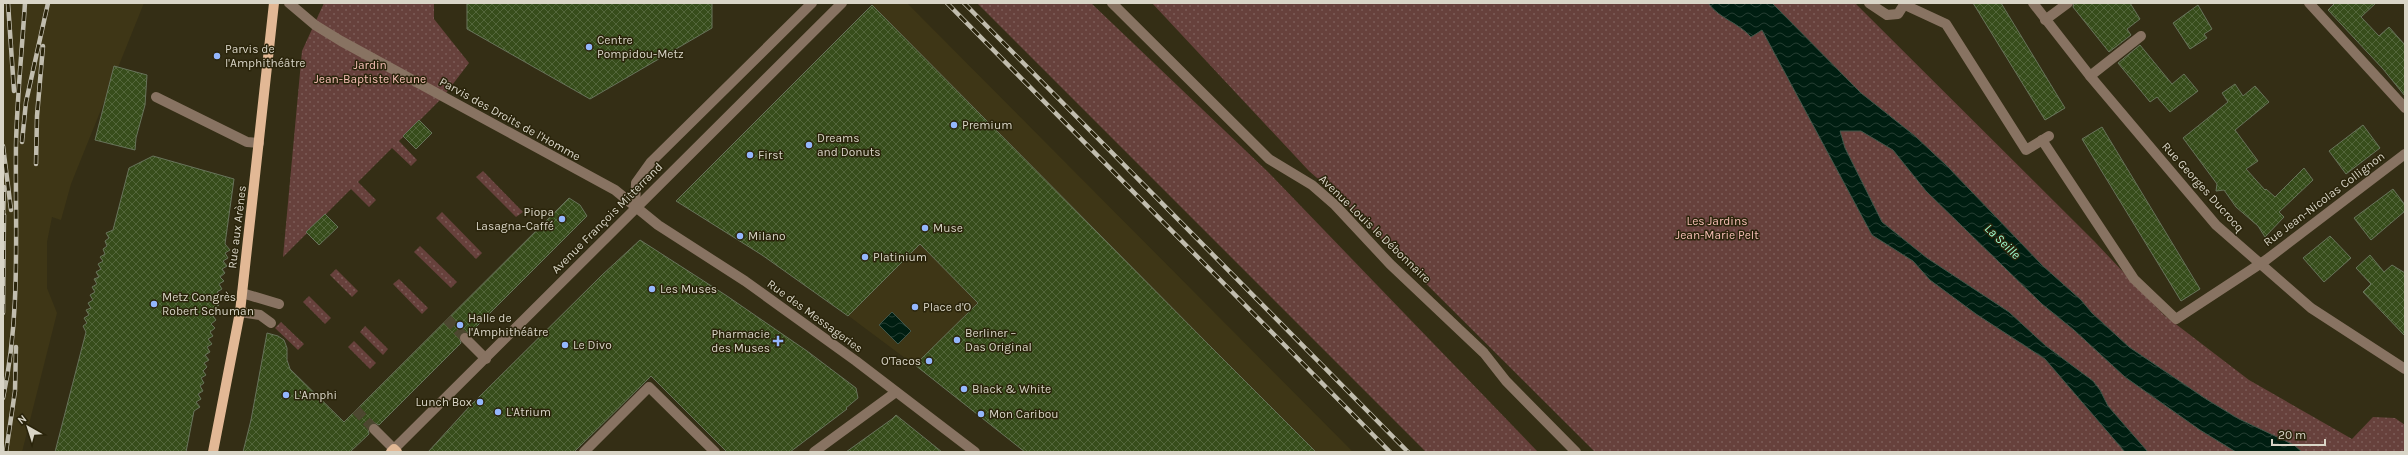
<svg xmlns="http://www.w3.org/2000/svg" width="2408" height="455" font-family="Karla,sans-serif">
<defs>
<pattern id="grass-dots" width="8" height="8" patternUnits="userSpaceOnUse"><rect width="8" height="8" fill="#67413c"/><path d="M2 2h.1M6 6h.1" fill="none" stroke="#7c5c57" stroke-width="1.8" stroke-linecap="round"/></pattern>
<pattern id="water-waves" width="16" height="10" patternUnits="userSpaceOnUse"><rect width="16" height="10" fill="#001e11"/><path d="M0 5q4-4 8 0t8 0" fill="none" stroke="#253e32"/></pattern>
<pattern id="building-cross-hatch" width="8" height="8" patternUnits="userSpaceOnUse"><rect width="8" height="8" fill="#374d1b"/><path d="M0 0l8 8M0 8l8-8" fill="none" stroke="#53663b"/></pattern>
</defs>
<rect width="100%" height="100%" fill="#342e15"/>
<!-- built -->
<g fill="#3e3616">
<polygon points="3,3 144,3 71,184 61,220 52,217 47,242 47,288 57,313 22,452 3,452"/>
<polygon points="875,3 907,3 1353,452 1025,452 929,376 846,314 762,255 676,201"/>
</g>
<!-- grass -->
<g fill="url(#grass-dots)">
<polygon points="324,3 434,3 434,19 469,63 443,97 399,141 417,160 411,166 392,148 358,182 376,200 369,207 351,189 283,257 302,51"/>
<polygon points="977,3 1091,3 1268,172 1538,452 1426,452"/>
<polygon points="1152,3 1855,3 2094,241 2164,315 2249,380 2352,439 2373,417 2395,418 2405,425 2405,452 1595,452 1339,197 1309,171"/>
<polygon points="483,171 523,212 516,217 476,177"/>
<polygon points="442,212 482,253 476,259 436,218"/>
<polygon points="420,246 457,282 451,288 414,252"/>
<polygon points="336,269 358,291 352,297 330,275"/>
<polygon points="399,279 428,308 422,314 393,284"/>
<polygon points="309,296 331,318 325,324 303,302"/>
<polygon points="281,322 304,344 298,350 275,328"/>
<polygon points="365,326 388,349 383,355 360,332"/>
<polygon points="354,341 376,363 370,369 348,347"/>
</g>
<!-- water -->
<g fill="url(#water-waves)" stroke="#415548">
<path d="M1708,3H1772L1861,93L1915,136L1947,166L2043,266L2081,300L2092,313L2129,347L2206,399L2239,419L2294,445L2302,452H2236L2200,430L2125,377L2074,330L2042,304L1926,191L1893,150L1861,131H1840L1845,148L1882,222L1927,258L2009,312L2046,346L2093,381L2100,390L2108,406L2148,452H2125L2045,359L1976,314L1930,280L1913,261L1872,235L1762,30L1751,37C1739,23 1720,19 1708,3Z"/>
<polygon points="892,312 911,331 898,344 879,325"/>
</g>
<!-- building -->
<g fill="url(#building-cross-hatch)" stroke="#68745b">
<polygon points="467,3 712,3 712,28 590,99 467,29"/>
<polygon points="1973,3 2001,3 2065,108 2045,120"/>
<polygon points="2074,3 2130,3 2140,19 2127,29 2131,35 2109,52 2073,7"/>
<polygon points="2335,3 2376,3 2361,17 2379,36 2389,27 2405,45 2405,96 2383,69 2328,10"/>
<polygon points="872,5 1211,347 1316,452 1025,452 915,365 978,303 920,244 848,316 762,255 676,201"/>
<polygon points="2198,5 2212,29 2204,34 2207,38 2190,49 2173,23"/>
<polygon points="2140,45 2172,84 2184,74 2198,91 2170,112 2157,97 2150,102 2118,63"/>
<polygon points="114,66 147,75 145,105 136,138 135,150 95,140"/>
<polygon points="2235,84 2243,96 2255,86 2269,102 2235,130 2258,161 2246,169 2265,190 2266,189 2275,197 2304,168 2313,180 2279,212 2284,217 2265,237 2258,226 2236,207 2224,190 2216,191 2217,184 2183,138 2228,102 2222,93"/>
<polygon points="419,120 432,133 416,149 403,136"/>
<polygon points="2363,125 2380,148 2346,174 2329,151"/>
<polygon points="2102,127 2200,289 2181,301 2082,139"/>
<polygon points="153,156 234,179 225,244 230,250 225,253 228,258 223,261 227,266 222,269 225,273 220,277 224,281 219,284 222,289 217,292 221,297 216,300 219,305 215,308 218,313 213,316 216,320 211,324 215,328 210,332 213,336 208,339 212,344 207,347 210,352 205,355 209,360 204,363 207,367 203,371 206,375 201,378 204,383 200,386 203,391 198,394 201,399 196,402 200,407 194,411 186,452 55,452 86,332 83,326 87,323 84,318 89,315 86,310 91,308 88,303 93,300 90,295 95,292 92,287 97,284 94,279 99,277 96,272 101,269 98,264 103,261 100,257 105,254 103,249 107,246 105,241 109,238 106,233 113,230 129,168"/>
<polygon points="2393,189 2405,205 2405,211 2371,240 2354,218"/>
<polygon points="569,198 580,205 587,216 470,333 466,332 461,333 459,337 461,343 379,425 375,423 370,424 368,428 369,434 350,452 243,452 251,420 267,333 278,336 284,340 287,348 287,360 290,369 344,422"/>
<polygon points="325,214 338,227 319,245 306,232"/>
<polygon points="2330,236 2351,258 2324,282 2303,258"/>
<polygon points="640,240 727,296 807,351 856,388 858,398 846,408 847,409 790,452 727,452 651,376 574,452 428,452 469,407 602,275"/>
<polygon points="2370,255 2384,272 2392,265 2405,273 2405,336 2363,292 2371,284 2356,268"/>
<polygon points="896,415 942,452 846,452 892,419"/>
</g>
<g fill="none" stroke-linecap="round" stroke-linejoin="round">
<!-- minor-tunnel -->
<g stroke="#4d4730" stroke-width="10" stroke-dasharray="10 5" stroke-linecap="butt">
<polyline points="447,319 465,338"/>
<polyline points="356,410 374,429"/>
</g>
<!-- minor -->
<g stroke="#887362" stroke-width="10">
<polyline points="289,3 315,25 341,41 615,190 658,225 745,281 856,361 975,452"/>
<polyline points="1112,3 1269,159 1312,185 1335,205 1390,264 1484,353 1506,381 1576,452"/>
<polyline points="1869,3 1887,15 1898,14 1905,3"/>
<polyline points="2033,3 2090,76 2216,225 2311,308 2405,369"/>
<polyline points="2309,3 2405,108"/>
<polyline points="1905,5 1946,24 2026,150 2049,136"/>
<polyline points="2045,20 2068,3"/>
<polyline points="2090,76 2141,36"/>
<polyline points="156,97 247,142 259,143"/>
<polyline points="2042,140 2134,279 2176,319 2266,260 2405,154"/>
<polyline points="635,209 636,183 651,162 812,3"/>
<polyline points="242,293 279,304"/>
<polyline points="240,312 260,315 271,323"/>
<polyline points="465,338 486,359"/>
<polyline points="374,429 394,449 842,3"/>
<polyline points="584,452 649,387 715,452"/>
<polyline points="814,452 896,392"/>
</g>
<!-- major -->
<g stroke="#e2b895" stroke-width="10">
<polyline points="213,452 240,312 274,3"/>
<polyline points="391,452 394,449 397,452"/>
</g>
<defs>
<g id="rail">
<polyline points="8,3 14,91"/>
<polyline points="947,3 1390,452"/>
<polyline points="964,3 1408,452"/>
<polyline points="22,142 26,102 48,3"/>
<polyline points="3,146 11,210"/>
<polyline points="36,164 37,116 43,46"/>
<polyline points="3,219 4,187"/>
<polyline points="3,313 4,215"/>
<path d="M3,398C21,315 15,229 16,145C17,98 22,50 25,3"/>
<polyline points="6,452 15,391 16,347"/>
</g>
</defs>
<!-- rail casing -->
<use href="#rail" stroke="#c1bdae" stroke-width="4.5"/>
<!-- rail -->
<use href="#rail" stroke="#2a240b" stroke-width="3" stroke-dasharray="9" stroke-linecap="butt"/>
</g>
<!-- markers -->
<g fill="#94b7fd" stroke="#2a240b" stroke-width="1.5">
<circle cx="589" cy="47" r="4"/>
<circle cx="217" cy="56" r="4"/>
<circle cx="954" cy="125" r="4"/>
<circle cx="809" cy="145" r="4"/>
<circle cx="750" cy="155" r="4"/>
<circle cx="562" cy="219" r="4"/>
<circle cx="925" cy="228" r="4"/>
<circle cx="740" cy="236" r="4"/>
<circle cx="865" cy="257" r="4"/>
<circle cx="652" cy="289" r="4"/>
<circle cx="154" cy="304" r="4"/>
<circle cx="915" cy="307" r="4"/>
<circle cx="460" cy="325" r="4"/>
<circle cx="957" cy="340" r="4"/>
<path d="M776 335h4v4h4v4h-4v4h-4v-4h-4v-4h4z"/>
<circle cx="565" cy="345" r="4"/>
<circle cx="929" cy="361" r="4"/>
<circle cx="964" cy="389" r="4"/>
<circle cx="286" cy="395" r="4"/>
<circle cx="480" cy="402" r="4"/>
<circle cx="498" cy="412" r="4"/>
<circle cx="981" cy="414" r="4"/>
</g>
<g text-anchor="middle" stroke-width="3" stroke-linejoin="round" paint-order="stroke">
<!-- poi labels -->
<g font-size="12" fill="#d9d5c7" stroke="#2a240b" text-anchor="start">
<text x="597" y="44">Centre<tspan x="597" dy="14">Pompidou-Metz</tspan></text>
<text x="225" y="53">Parvis de<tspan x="225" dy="14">l'Amphithéâtre</tspan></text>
<text x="962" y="129">Premium</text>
<text x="817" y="142">Dreams<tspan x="817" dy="14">and Donuts</tspan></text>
<text x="758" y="159">First</text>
<text x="554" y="216" text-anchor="end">Piopa<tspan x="554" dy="14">Lasagna-Caffé</tspan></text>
<text x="933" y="232">Muse</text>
<text x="748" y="240">Milano</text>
<text x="873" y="261">Platinium</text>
<text x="660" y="293">Les Muses</text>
<text x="162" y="301">Metz Congrès<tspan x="162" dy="14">Robert Schuman</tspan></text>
<text x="923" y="311">Place d'O</text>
<text x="468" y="322">Halle de<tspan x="468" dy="14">l'Amphithéâtre</tspan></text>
<text x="965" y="337">Berliner –<tspan x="965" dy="14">Das Original</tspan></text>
<text x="770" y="338" text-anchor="end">Pharmacie<tspan x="770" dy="14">des Muses</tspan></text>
<text x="573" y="349">Le Divo</text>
<text x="921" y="365" text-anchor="end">O'Tacos</text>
<text x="972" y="393">Black &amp; White</text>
<text x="294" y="399">L'Amphi</text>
<text x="472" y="406" text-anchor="end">Lunch Box</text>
<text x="506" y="416">L'Atrium</text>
<text x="989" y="418">Mon Caribou</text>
</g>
<!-- park labels -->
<g font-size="12" fill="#f7bfb6" stroke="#2a240b">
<text x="370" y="69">Jardin<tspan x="370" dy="14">Jean-Baptiste Keune</tspan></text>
<text x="1717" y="225">Les Jardins<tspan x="1717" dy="14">Jean-Marie Pelt</tspan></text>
</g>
<!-- street labels -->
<g font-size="12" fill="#d9d5c7" stroke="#2a240b">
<text transform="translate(510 119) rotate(29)" y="4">Parvis des Droits de l'Homme</text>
<text transform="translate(2203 187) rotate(48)" y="4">Rue Georges Ducrocq</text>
<text transform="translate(2324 199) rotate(-37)" y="4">Rue Jean-Nicolas Collignon</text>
<text transform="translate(607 218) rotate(-45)" y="4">Avenue François Mitterrand</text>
<text transform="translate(237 227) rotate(-83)" y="4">Rue aux Arènes</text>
<text transform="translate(1375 229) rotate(44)" y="4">Avenue Louis le Débonnaire</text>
<text transform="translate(815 316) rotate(36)" y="4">Rue des Messageries</text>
</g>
<!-- water labels -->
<g font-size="13" font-style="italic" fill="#9bf9cd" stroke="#2a240b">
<text transform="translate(2003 241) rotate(44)" y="5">La Seille</text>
</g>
</g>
<!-- border -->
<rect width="2408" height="455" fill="none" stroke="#d9d5c7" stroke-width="8"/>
<!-- north arrow -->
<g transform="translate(28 427) rotate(321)" stroke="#2a240b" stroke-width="3" paint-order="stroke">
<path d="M0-3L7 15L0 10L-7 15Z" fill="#d9d5c7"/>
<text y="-6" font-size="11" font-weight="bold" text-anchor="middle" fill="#d9d5c7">N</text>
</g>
<!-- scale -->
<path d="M2272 439v6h53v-6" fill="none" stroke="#d9d5c7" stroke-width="2"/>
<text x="2278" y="439" font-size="12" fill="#d9d5c7" stroke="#2a240b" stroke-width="3" paint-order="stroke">20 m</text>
</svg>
